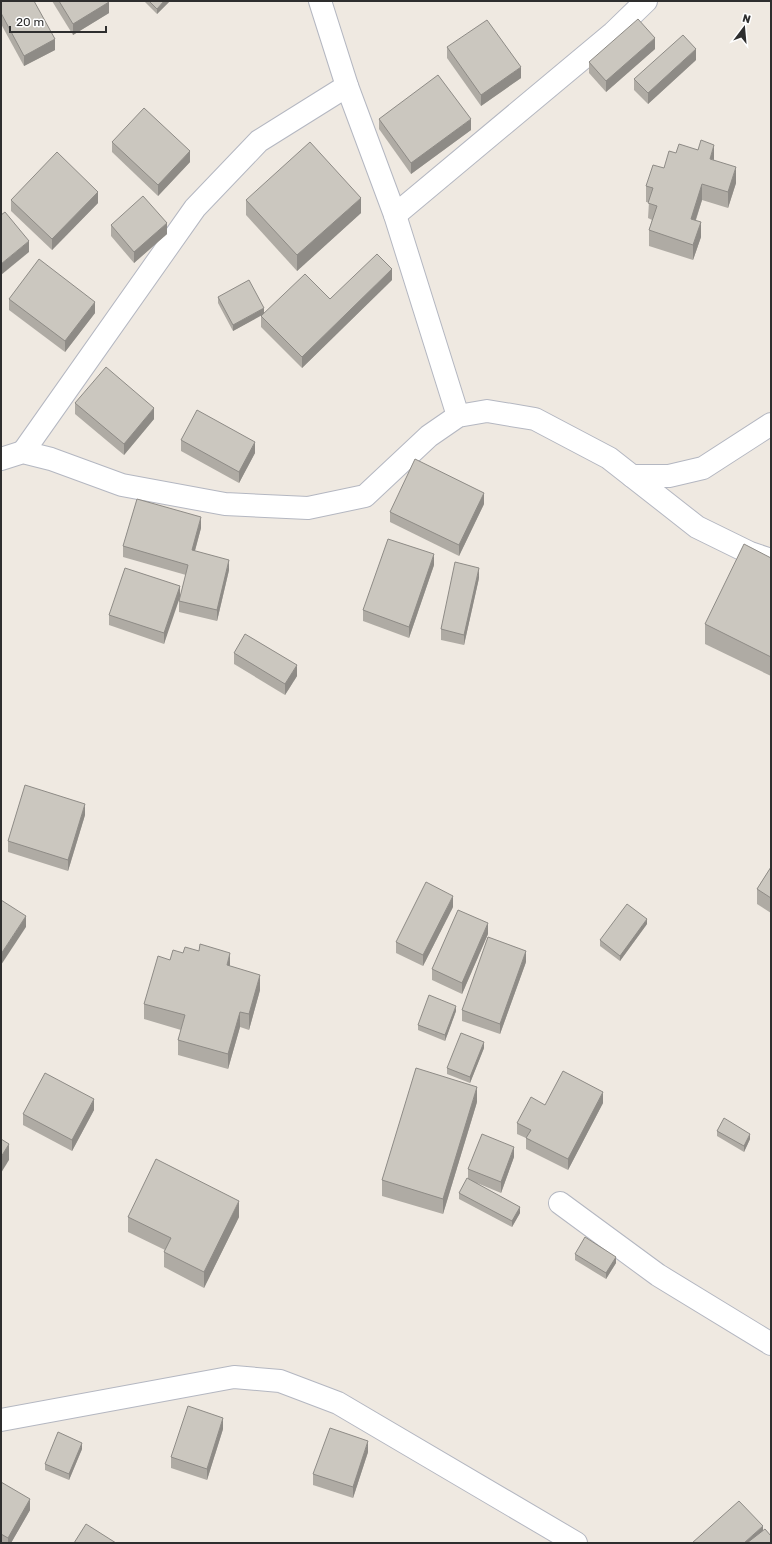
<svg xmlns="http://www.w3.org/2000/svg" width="772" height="1544" font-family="Rubik,sans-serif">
<rect width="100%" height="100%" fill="#efe9e1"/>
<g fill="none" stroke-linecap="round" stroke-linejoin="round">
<defs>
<g id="minor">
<polyline points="320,1 347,86 395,215 458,416"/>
<polyline points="395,215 613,33 646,1"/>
<polyline points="23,452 195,208 259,141 347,86"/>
<polyline points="1,459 23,452 51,459 122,485 225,504 308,508 365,496 429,436 458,416 487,411 535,419 609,458 697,527 750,553 771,560"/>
<polyline points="632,476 669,476 703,468 771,424"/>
<polyline points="560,1203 658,1275 771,1344"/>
<polyline points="1,1420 234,1377 280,1381 338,1403 576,1543"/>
</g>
</defs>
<!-- minor casing -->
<use href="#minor" stroke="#b4b7c1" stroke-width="24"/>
<!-- minor -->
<use href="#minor" stroke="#fff" stroke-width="22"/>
</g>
<!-- wall -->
<g fill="#afaba4">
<polygon points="1,1 55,50 24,66 1,24"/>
<polygon points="52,1 108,1 109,13 73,35"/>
<polygon points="144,1 170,1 157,14"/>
<polygon points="447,47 521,78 481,106 447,58"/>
<polygon points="655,49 606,92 589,73 589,62"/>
<polygon points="696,60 648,104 634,90 634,79"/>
<polygon points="379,119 471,130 411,174 379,129"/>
<polygon points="112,142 190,162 158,196 112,152"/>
<polygon points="714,160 736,183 728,208 702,200 696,220 701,237 693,260 649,246 649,230 652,220 648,218 649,202 646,202 646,186 664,168"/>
<polygon points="11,200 98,203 52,250 11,211"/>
<polygon points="246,200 361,213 297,271 246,215"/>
<polygon points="111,225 167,234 134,263 111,236"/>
<polygon points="392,280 302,368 261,327 261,316 263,314 233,331 218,303 218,297 264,313 330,299"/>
<polygon points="9,299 95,313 65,352 9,310"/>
<polygon points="75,403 154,419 124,455 75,414"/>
<polygon points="181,440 255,453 239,483 181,451"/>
<polygon points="484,504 459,556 390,522 390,512"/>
<polygon points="201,528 195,551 229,570 217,621 179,612 179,601 186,575 123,557 123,546"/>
<polygon points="771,558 771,676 705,644 705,624"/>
<polygon points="434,565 409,638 363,621 363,610"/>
<polygon points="479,578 464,645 441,640 441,629"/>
<polygon points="180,586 164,644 109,625 109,615"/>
<polygon points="234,653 297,676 285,695 234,664"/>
<polygon points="85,815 68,871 8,852 8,841"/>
<polygon points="771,867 771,913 757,904 757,889"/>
<polygon points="453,907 423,966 396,953 396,942"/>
<polygon points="647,924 620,961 600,946 600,940"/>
<polygon points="488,934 462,994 432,980 432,969"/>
<polygon points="170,960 230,967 260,990 249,1030 240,1027 228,1069 178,1055 178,1040 181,1030 144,1019 144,1004"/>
<polygon points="526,962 500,1034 462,1021 462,1010"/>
<polygon points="456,1011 445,1041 418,1030 418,1025"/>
<polygon points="484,1048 470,1083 447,1074 447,1068"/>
<polygon points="477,1102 443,1214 382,1196 382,1180"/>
<polygon points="603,1103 568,1170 526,1149 526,1138 517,1134 517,1123 545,1105"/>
<polygon points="94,1110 72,1151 23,1125 23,1114"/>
<polygon points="717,1131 750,1139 744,1152 717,1136"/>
<polygon points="514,1157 501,1193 477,1183 520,1213 512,1227 459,1199 459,1193 468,1179 468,1169"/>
<polygon points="128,1217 239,1217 204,1288 164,1267 164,1252 165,1250 128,1232"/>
<polygon points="575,1254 616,1263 606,1279 575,1260"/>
<polygon points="223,1429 207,1480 171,1468 171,1457"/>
<polygon points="82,1449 69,1480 45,1470 45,1464"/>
<polygon points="368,1452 353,1498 313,1485 313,1474"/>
<polygon points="1,1482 30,1510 11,1543 1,1543"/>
</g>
<!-- shaded-wall -->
<g fill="#8e8b86">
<polygon points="164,1 170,1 157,14 157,9"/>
<polygon points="109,2 109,13 73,35 73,24"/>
<polygon points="655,38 655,49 606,92 606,81"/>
<polygon points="55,39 55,50 24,66 24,56"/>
<polygon points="696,49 696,60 648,104 648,93"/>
<polygon points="521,67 521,78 481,106 481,95"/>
<polygon points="471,119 471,130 411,174 411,163"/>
<polygon points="714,145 714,160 710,159"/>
<polygon points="190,151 190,162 158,196 158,185"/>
<polygon points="736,167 736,183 728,208 728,192"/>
<polygon points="702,184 702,200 691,234 691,219"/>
<polygon points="98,192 98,203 52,250 52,239"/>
<polygon points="361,198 361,213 297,271 297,255"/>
<polygon points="701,222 701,237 693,260 693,245"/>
<polygon points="167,223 167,234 134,263 134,252"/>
<polygon points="29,241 29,252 1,275 1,264"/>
<polygon points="392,269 392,280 302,368 302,357"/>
<polygon points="95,302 95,313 65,352 65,341"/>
<polygon points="264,308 264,314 233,331 233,325"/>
<polygon points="154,408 154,419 124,455 124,444"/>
<polygon points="255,442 255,453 239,483 239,472"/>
<polygon points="484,493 484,504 459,556 459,545"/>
<polygon points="201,517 201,528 192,561 192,550"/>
<polygon points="434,554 434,565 409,638 409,627"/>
<polygon points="229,560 229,570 217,621 217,610"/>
<polygon points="479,568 479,578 464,645 464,635"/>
<polygon points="180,586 180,597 164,644 164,633"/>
<polygon points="297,665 297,676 285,695 285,684"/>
<polygon points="85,804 85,815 68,871 68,860"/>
<polygon points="453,896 453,907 423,966 423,955"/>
<polygon points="26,916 26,927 1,965 1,954"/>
<polygon points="647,919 647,924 620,961 620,956"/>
<polygon points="488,923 488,934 462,994 462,983"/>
<polygon points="526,951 526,962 500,1034 500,1024"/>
<polygon points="230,953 230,968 227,965"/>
<polygon points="260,975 260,990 249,1030 249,1014"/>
<polygon points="456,1006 456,1011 445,1041 445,1035"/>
<polygon points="240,1012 240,1027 228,1069 228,1054"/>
<polygon points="484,1042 484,1048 470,1083 470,1077"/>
<polygon points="477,1087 477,1102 443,1214 443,1199"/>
<polygon points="603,1092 603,1103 568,1170 568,1159"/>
<polygon points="94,1099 94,1110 72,1151 72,1140"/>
<polygon points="750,1134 750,1139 744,1152 744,1146"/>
<polygon points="9,1144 9,1160 1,1173 1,1157"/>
<polygon points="514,1147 514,1157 501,1193 501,1182"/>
<polygon points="239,1201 239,1217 204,1288 204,1272"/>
<polygon points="520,1207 520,1213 512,1227 512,1221"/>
<polygon points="616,1257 616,1263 606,1279 606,1273"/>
<polygon points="223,1418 223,1429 207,1480 207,1469"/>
<polygon points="368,1441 368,1452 353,1498 353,1487"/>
<polygon points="82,1443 82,1449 69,1480 69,1474"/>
<polygon points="30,1499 30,1510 11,1543 8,1543 8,1538"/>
<polygon points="763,1526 763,1537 756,1543 744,1543"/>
</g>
<!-- building -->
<g fill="#cbc7bf" stroke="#8e8b86">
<polygon points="1,1 34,1 55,39 24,56 1,13"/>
<polygon points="59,1 108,1 109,2 73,24"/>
<polygon points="149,1 164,1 157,9"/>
<polygon points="638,19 655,38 606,81 589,62"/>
<polygon points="487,20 521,67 481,95 447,47"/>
<polygon points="683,35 696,49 648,93 634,79"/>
<polygon points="438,75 471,119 411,163 379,119"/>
<polygon points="144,108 190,151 158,185 112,142"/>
<polygon points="701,140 714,145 710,159 736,167 728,192 702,184 691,219 701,222 693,245 649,230 657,206 648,203 653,188 646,186 653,165 664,168 669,151 676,153 679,144 698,150"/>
<polygon points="310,142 361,198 297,255 246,200"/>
<polygon points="57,152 98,192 52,239 11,200"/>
<polygon points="143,196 167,223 134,252 111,225"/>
<polygon points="5,212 29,241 1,264 1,215"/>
<polygon points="377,254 392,269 302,357 261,316 305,274 330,299"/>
<polygon points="39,259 95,302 65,341 9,299"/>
<polygon points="249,280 264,308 233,325 218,297"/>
<polygon points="106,367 154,408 124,444 75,403"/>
<polygon points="197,410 255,442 239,472 181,440"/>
<polygon points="415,459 484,493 459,545 390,512"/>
<polygon points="137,499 201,517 192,550 229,560 217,610 179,601 188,565 123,546"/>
<polygon points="388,539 434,554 409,627 363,610"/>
<polygon points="744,544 771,558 771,657 705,624"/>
<polygon points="455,562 479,568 464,635 441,629"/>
<polygon points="125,568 180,586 164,633 109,615"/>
<polygon points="245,634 297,665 285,684 234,653"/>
<polygon points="25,785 85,804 68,860 8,841"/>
<polygon points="771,867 771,898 757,889"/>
<polygon points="426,882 453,896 423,955 396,942"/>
<polygon points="1,900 26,916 1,954"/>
<polygon points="627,904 647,919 620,956 600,940"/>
<polygon points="458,910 488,923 462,983 432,969"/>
<polygon points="488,937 526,951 500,1024 462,1010"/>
<polygon points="200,944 230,953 227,965 260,975 249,1014 240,1012 228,1054 178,1040 185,1015 144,1004 158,956 170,960 173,950 183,953 185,947 199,951"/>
<polygon points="429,995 456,1006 445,1035 418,1025"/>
<polygon points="461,1033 484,1042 470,1077 447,1068"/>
<polygon points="416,1068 477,1087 443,1199 382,1180"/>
<polygon points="563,1071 603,1092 568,1159 526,1138 531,1130 517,1123 531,1097 545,1105"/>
<polygon points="45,1073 94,1099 72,1140 23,1114"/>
<polygon points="724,1118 750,1134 744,1146 717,1131"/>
<polygon points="482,1134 514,1147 501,1182 468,1169"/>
<polygon points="1,1139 9,1144 1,1157"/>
<polygon points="156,1159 239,1201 204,1272 164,1252 171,1238 128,1217"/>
<polygon points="467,1178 520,1207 512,1221 459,1193"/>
<polygon points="585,1237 616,1257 606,1273 575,1254"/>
<polygon points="188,1406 223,1418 207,1469 171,1457"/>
<polygon points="330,1428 368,1441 353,1487 313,1474"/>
<polygon points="58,1432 82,1443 69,1474 45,1464"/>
<polygon points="1,1482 30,1499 8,1538 1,1534"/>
<polygon points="739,1501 763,1526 744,1543 692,1543"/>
<polygon points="86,1524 116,1543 74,1543"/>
<polygon points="765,1529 771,1536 771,1543 747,1543"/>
</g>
<!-- border -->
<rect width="772" height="1544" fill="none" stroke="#2e2e2e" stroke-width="4"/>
<!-- north arrow -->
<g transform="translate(744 28) rotate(16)" stroke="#ffffff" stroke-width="3" paint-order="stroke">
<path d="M0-3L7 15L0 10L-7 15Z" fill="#2e2e2e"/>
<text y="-6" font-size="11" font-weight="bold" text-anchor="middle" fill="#2e2e2e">N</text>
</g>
<!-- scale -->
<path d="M10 26v6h96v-6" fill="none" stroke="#2e2e2e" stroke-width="2"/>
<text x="16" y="26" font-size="12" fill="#2e2e2e" stroke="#ffffff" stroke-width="3" paint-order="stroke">20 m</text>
</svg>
